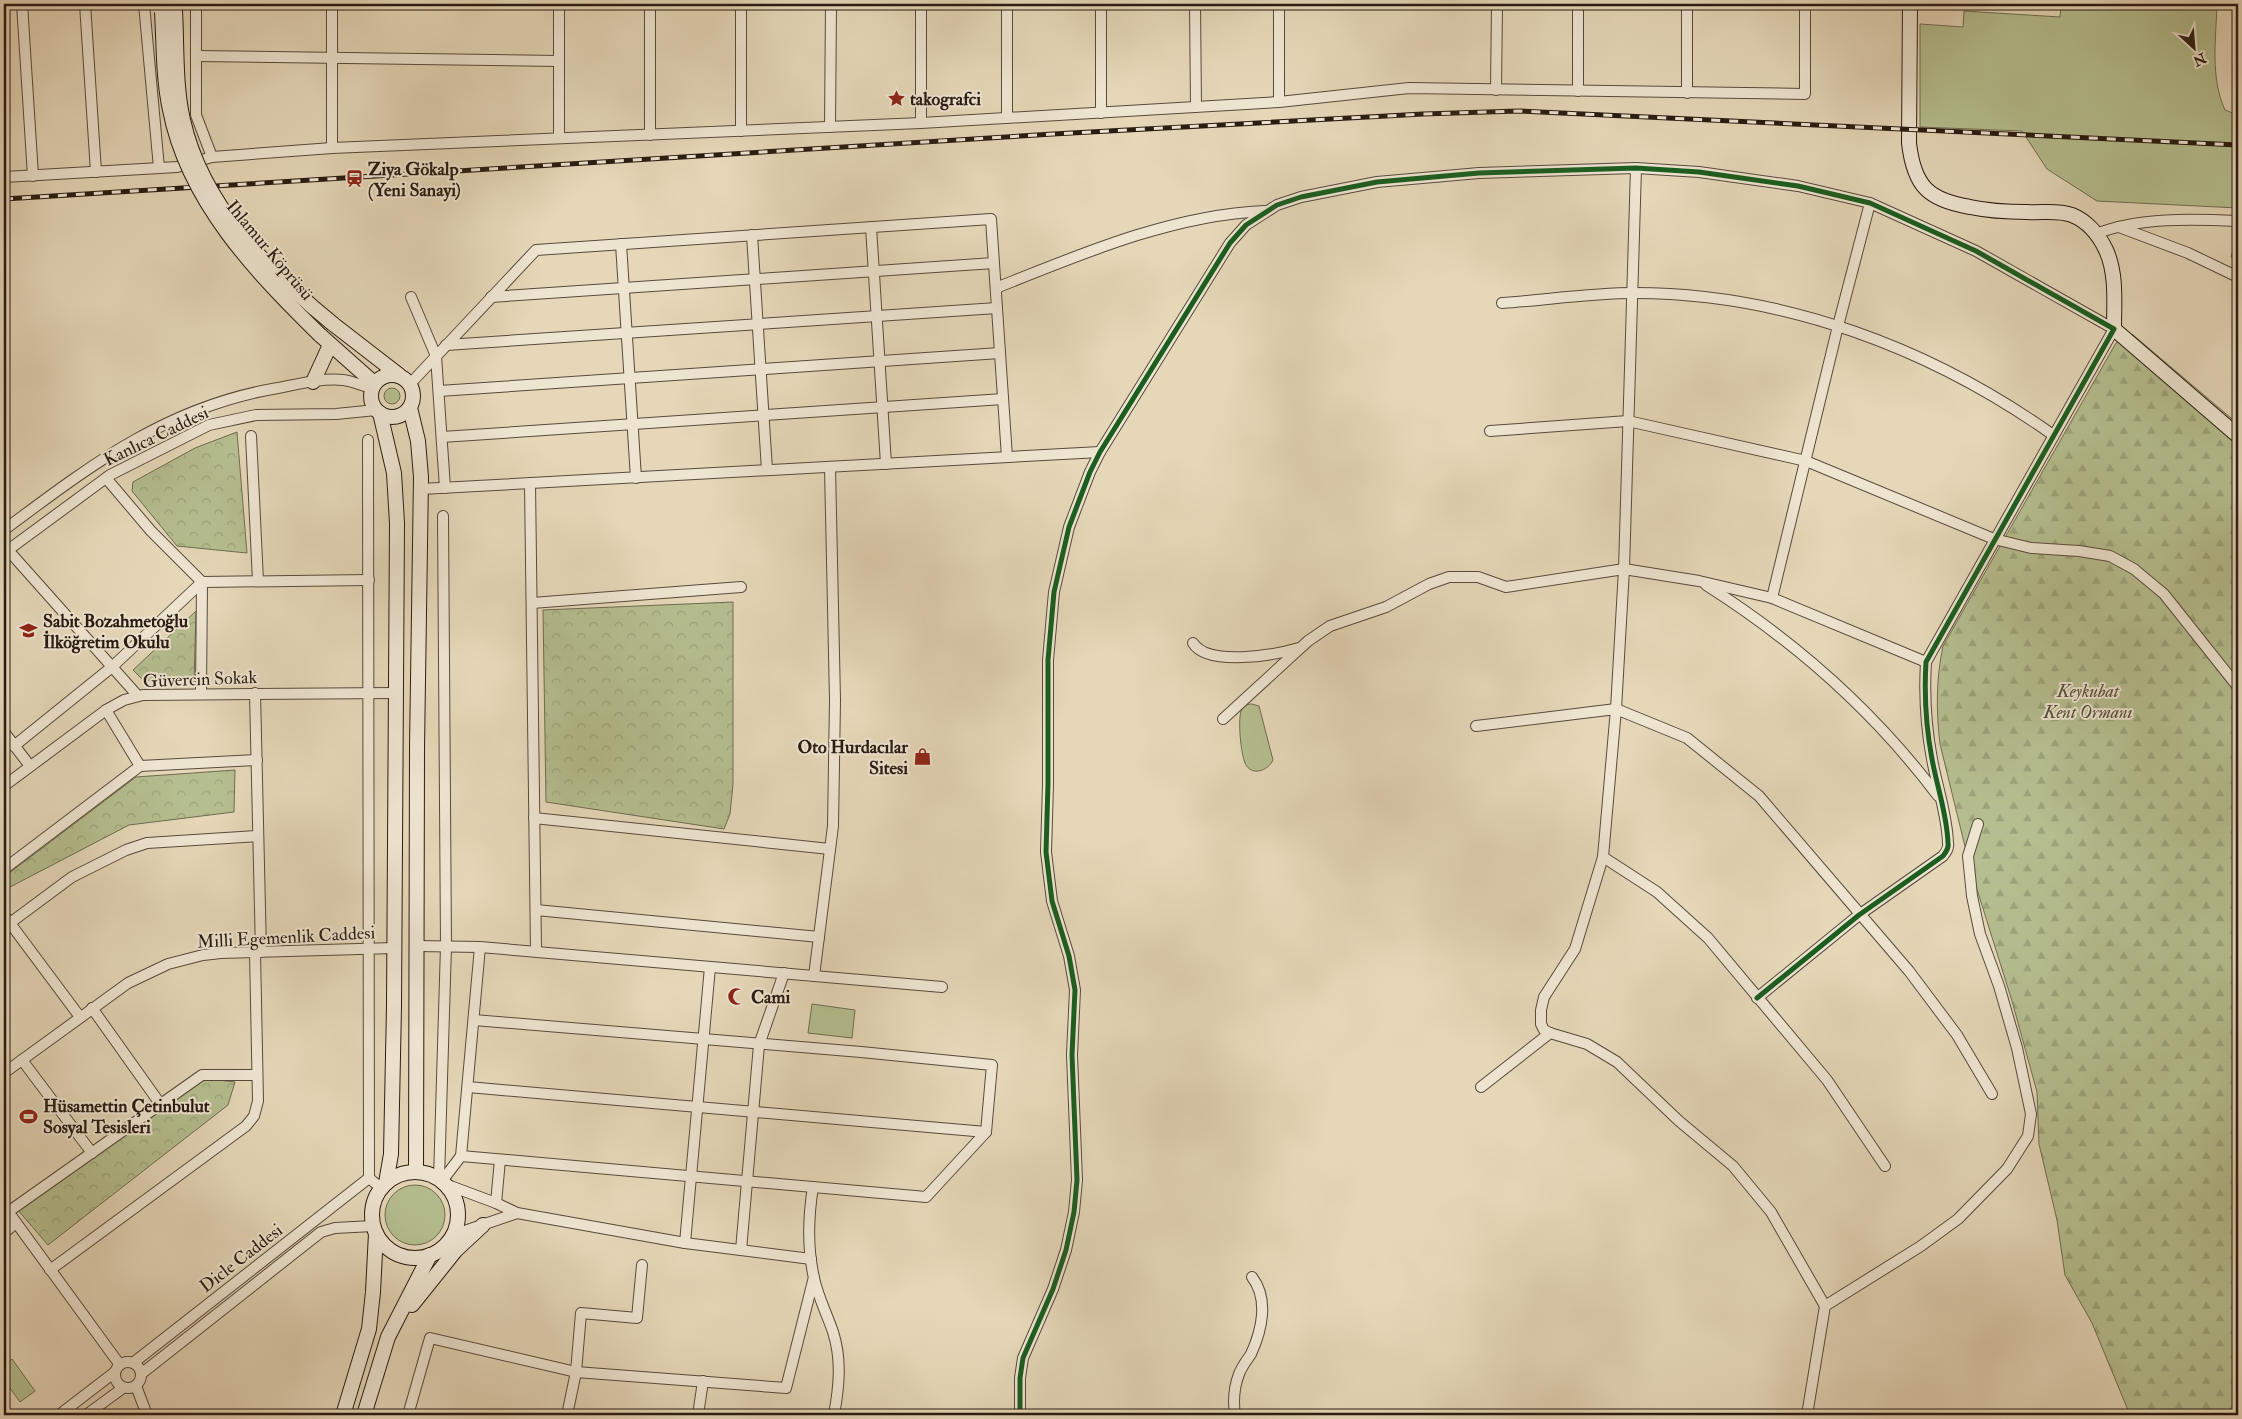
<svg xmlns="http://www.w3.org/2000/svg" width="2242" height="1419" font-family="'IM FELL Double Pica',serif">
<defs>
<pattern id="forest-firs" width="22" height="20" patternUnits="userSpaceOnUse" patternTransform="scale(1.25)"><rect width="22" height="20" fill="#b5be8f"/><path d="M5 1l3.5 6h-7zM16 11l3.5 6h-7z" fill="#9ca37a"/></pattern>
<pattern id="park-crowns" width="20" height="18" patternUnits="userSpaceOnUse" patternTransform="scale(1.25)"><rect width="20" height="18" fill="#b5be8f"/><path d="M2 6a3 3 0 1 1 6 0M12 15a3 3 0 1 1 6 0" fill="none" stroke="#9ca37a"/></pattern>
</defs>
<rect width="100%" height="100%" fill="#e5d7b8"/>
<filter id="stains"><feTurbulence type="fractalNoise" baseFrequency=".004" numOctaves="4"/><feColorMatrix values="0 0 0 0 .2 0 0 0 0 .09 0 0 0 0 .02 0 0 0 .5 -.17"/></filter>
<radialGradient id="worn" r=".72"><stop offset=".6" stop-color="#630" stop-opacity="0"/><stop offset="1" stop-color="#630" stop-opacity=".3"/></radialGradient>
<!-- grass -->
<g fill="#b5be8f" stroke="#6f6c50">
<path d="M2061,4H2217C2216,39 2210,77 2225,110L2238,115V208L2097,201L2047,169L2022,131L1920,127V24L1963,27L1964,11L2060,17Z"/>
<polygon points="2238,233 2238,260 2231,257"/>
<circle cx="392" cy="396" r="8"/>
<path d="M1252,704L1259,706L1273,760C1268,771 1251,777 1245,763C1241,754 1237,717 1242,709C1245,705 1248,704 1252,704Z"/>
<polygon points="812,1004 855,1010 852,1038 808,1033"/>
<circle cx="415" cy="1215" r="30"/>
<polygon points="12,1359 35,1391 20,1402 4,1380 4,1366"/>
</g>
<!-- forest -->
<path fill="url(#forest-firs)" stroke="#6f6c50" d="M2132,334L2238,424V1415H2130L2092,1323L2065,1275L2057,1220L2039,1144L2037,1092L2012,1001L1970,867L1940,744C1936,711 1936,679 1943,646L2116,343Z"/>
<!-- park -->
<g fill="url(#park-crowns)" stroke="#6f6c50">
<polygon points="237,432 247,553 177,546 132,491 133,482 195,448"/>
<polygon points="733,602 733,784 730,814 724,829 546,802 543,610"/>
<polygon points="196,611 194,682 143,680 133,670"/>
<polygon points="235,770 234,812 129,825 10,887 4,880 4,877 136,777"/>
<polygon points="200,1078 235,1082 228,1105 48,1245 17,1209"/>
</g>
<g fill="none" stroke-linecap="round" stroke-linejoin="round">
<defs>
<g id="street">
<polyline points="22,4 33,176"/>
<polyline points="85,4 96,172"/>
<polyline points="144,4 159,168"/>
<polyline points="196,4 196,115 212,157"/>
<polyline points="1195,4 1196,107"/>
<polyline points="196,56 559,61"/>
<polyline points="1496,90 1497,4"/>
<polyline points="1578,91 1578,4"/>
<polyline points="1687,93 1687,4"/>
<polyline points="1279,102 1279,4"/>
<polyline points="1101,113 1101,4"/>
<polyline points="1007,118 1007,4"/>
<polyline points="921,123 921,4"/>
<polyline points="830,127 831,4"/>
<polyline points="741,131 741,4"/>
<polyline points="650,135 650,4"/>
<polyline points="559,138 559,4"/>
<polyline points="332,148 332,4"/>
<polyline points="1636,168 1624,569 1616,709 1603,857 1575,949 1544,997 1541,1010 1541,1024 1544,1030 1550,1033 1587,1044 1617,1062 1679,1121 1733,1166 1771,1212 1825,1306"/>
<polyline points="4,177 177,167 212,157 332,148 921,123 1279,102 1409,88 1805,94 1805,4"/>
<polyline points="871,227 886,464"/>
<polyline points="2119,227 2188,253 2238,277"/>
<path d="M2096,234C2138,217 2193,219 2238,221"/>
<polyline points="752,235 767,470"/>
<polyline points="621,244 636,478"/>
<path d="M996,288C1081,254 1172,215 1264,211"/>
<polyline points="411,297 436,356 445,488"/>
<polyline points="491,297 994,263"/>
<path d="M1502,303C1546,300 1590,293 1634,293C1785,293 1932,349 2053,435"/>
<polyline points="446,345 997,308"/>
<polyline points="410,384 536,250 991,219 1007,457"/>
<polyline points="439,391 1000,353"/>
<polyline points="1490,431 1628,421 1806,461 1994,539 2031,548 2079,551 2110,556 2134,569 2164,594 2238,687"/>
<polyline points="251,436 258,581"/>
<polyline points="442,437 1003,399"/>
<polyline points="368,440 369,1178 381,1188"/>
<polyline points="106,478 151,531 202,582 201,693"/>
<polyline points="530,483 536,951"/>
<polyline points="421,489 1100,452"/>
<path d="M4,530C91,465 168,406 278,388C299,384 321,378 343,380C352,381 363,386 372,388"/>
<polyline points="8,550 138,696"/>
<polyline points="4,553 110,475 209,425 256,415 336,414 376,410"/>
<path d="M1706,585C1796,642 1874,711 1938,796"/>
<polyline points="1772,598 1838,326 1870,203"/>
<polyline points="532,603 741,587"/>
<path d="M1193,643C1208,667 1275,655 1299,648"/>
<polyline points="255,693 261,952"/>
<polyline points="106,710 140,766"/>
<polyline points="1223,719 1308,641 1330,626 1386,607 1429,584 1449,577 1478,577 1506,587 1624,569 1699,581 1772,598 1926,662"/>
<polyline points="1476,726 1616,709 1687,738 1759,796 1909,971 1957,1035 1992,1094"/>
<polyline points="4,732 30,766"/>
<polyline points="14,746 112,667 202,582 369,580"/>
<polyline points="4,786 106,710 124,700 143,695 396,693"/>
<polyline points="534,818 830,849"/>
<polyline points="1603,857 1657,892 1708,938 1827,1080 1885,1166"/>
<polyline points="4,869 140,766 257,760"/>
<polyline points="536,910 819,937"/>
<polyline points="4,915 80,1017"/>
<polyline points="10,923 72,877 126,850 147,843 258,836"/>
<polyline points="417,946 480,947 942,987"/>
<polyline points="814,976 833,826 835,700 830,467"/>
<polyline points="92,1008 161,1105"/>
<polyline points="22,1060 92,1153"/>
<polyline points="4,1073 128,983 168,964 203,955 221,953 394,948"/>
<polyline points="468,1087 986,1132"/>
<polyline points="1481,1087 1550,1033"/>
<polyline points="461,1156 926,1197 986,1132 992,1065 861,1052 474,1020"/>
<polyline points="439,1179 446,946 443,516"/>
<polyline points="442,1181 461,1156 480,947"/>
<polyline points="445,1184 496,1203 517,1213 685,1243 811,1259"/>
<path d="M813,1187C808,1218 807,1247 814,1278C818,1297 827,1314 833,1332C842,1360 839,1387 834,1415"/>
<polyline points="496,1203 500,1160"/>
<polyline points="4,1206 120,1365"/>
<polyline points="8,1212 202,1075 257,1075"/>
<polyline points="4,1233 16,1223"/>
<polyline points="453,1235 517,1213"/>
<polyline points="685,1243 710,967"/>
<polyline points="741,1250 759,1045 784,973"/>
<polyline points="50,1270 246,1126 254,1116 258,1101 255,952"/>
<circle cx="128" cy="1375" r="13"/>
<polyline points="133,1363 369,1178"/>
<polyline points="141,1374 321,1232 335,1228 373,1226"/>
<polyline points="136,1386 147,1415"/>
<polyline points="4,1411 7,1415"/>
<polyline points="59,1415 115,1372"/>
<polyline points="86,1415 123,1388"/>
<polyline points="408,1415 430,1338 576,1372 786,1388 814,1277"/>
<polyline points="567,1415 576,1372 581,1313 637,1318 642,1265"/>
<polyline points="698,1415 703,1381"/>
<path d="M1020,1415V1378L1023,1358L1053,1289L1066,1250L1074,1212L1077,1180L1072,1055L1075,990L1069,956L1052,901L1046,852L1048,784V660L1054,592L1069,527L1090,472L1100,452L1230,243L1246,225L1277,205L1301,197L1377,182L1479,173L1636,168L1699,172L1798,186L1870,203L1976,251L2114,329L1926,662C1924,695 1926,727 1932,759C1937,787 1947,814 1948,843C1949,848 1946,852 1943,856L1859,915L1757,998"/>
<path d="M1235,1415C1233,1401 1234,1387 1239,1374C1242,1366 1247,1360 1251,1354C1262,1330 1269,1299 1252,1277"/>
<polyline points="1807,1415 1825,1306 1921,1246 1958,1219 2007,1169 2028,1136 2031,1114 2017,1048 1999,986 1980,934 1972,896 1968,856 1978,824"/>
</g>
<g id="secondary">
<path d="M1910,4L1909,143C1914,187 1929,200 1970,207C1989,211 2008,212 2027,212C2042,213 2058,210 2072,215C2087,221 2099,235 2106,250C2117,274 2114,303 2114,329L2238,436"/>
<polyline points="333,324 399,375"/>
<polyline points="320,335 374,383"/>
<circle cx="392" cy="396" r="21"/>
<polyline points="313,382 330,345"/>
<polyline points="410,408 418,441 421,477 417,748 416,1172"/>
<polyline points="380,413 394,473 397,523 394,1006 391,1154 386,1183"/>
<circle cx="415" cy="1215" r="43"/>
<polyline points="412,1305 456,1250 483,1225"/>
<polyline points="343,1415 369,1329 373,1292 376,1233"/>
<polyline points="364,1415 388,1337 430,1255"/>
</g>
</defs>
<!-- street casing -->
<use href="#street" stroke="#584a3c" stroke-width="12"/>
<!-- secondary casing -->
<use href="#secondary" stroke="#291b12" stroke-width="16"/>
<!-- street -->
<use href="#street" stroke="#eee5d1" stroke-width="10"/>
<!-- secondary -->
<use href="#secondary" stroke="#eee5d1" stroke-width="14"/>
<defs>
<polyline id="rail" points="4,199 1053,134 1423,114 1519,111 2238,145"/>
</defs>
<!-- rail casing -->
<use href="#rail" stroke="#291b12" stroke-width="5"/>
<!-- rail -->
<use href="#rail" stroke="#eee5d1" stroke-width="3" stroke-dasharray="9" stroke-linecap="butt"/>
<defs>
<g id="secondary-bridge">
<path d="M175,10C177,46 175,85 183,120C202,205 268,271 333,324"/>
<path d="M162,12C164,45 163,78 170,110C188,202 256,272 320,335"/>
</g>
</defs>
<!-- secondary-bridge casing -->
<use href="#secondary-bridge" stroke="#291b12" stroke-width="16" stroke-linecap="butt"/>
<!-- secondary-bridge -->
<use href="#secondary-bridge" stroke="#eee5d1" stroke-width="14"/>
<defs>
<path id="cycleway" d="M1020,1415V1378L1023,1358L1053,1289L1066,1250L1074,1212L1077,1180L1072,1055L1075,990L1069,956L1052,901L1046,852L1048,784V660L1054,592L1069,527L1090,472L1100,452L1230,243L1246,225L1277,205L1301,197L1377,182L1479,173L1636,168L1699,172L1798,186L1870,203L1976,251L2114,329L1926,662C1924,695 1926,727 1932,759C1937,787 1947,814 1948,843C1949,848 1946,852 1943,856L1859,915L1757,998"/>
</defs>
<!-- cycleway casing -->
<use href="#cycleway" stroke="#eee5d1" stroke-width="8"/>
<!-- cycleway -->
<use href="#cycleway" stroke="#1b5e20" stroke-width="5"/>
</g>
<!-- icons -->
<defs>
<symbol id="sight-bare" viewBox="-9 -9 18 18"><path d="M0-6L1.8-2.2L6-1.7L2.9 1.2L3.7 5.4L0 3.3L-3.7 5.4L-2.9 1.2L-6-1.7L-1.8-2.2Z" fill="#8f2418" stroke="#eee5d1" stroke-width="2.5" paint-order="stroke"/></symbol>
<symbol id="station-bare" viewBox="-9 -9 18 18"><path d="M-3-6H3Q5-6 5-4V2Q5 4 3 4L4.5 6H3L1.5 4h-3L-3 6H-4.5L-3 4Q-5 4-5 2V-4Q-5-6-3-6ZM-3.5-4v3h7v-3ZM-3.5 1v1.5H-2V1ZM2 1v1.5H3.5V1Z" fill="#8f2418" stroke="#eee5d1" stroke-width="2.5" paint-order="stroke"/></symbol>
<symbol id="school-bare" viewBox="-9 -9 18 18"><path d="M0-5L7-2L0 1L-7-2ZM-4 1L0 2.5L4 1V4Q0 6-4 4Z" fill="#8f2418" stroke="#eee5d1" stroke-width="2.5" paint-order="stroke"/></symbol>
<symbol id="shop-bare" viewBox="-9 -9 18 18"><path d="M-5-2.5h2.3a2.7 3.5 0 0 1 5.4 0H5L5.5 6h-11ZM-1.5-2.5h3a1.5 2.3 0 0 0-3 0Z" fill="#8f2418" stroke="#eee5d1" stroke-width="2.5" paint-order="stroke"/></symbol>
<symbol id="mosque-bare" viewBox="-9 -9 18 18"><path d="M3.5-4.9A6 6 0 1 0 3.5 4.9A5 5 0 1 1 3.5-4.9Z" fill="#8f2418" stroke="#eee5d1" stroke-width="2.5" paint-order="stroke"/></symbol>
<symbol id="stadium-bare" viewBox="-9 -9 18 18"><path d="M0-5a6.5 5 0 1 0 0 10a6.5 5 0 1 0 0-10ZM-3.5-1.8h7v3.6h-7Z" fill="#8f2418" stroke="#eee5d1" stroke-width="2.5" paint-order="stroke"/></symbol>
</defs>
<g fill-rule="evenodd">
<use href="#sight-bare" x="884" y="86" width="25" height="25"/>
<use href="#station-bare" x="342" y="166" width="25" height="25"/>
<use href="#school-bare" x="16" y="618" width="25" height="25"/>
<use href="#shop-bare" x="910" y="744" width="25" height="25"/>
<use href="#mosque-bare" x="724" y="984" width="25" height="25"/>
<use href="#stadium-bare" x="16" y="1104" width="25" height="25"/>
</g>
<g text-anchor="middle" stroke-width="4" stroke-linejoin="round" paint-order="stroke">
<!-- poi labels -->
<g font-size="18" font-weight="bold" fill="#291b12" stroke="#eee5d1" text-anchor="start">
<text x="910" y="105">takografci</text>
<text x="368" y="175">Ziya Gökalp<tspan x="368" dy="21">(Yeni Sanayi)</tspan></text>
<text x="43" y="627">Sabit Bozahmetoğlu<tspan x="43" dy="21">İlköğretim Okulu</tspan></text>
<text x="908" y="753" text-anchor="end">Oto Hurdacılar<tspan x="908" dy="21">Sitesi</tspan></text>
<text x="751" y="1003">Cami</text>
<text x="43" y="1112">Hüsamettin Çetinbulut<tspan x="43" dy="21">Sosyal Tesisleri</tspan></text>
</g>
<!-- street labels -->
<g font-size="18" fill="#291b12" stroke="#eee5d1">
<text transform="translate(270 250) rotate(50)" y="6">Ihlamur Köprüsü</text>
<text transform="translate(156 436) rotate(-26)" y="6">Kanlıca Caddesi</text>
<text transform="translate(200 679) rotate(-2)" y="6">Güvercin Sokak</text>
<text transform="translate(286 937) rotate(-3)" y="6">Milli Egemenlik Caddesi</text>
<text transform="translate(241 1258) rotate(-38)" y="6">Dicle Caddesi</text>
</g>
<!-- park labels -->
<g font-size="18" font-style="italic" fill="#534c38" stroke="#eee5d1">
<text x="2088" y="697">Keykubat<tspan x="2088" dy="21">Kent Ormanı</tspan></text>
</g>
</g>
<!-- margin -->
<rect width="2242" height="1419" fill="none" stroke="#e5d7b8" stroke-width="20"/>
<rect x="5" y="5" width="2232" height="1409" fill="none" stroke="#291b12" stroke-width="2.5"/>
<rect x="10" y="10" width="2222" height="1399" fill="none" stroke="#291b12"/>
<!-- north arrow -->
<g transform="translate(2194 48) rotate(154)" stroke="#eee5d1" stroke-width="4" paint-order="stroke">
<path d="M0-4L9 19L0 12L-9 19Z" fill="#291b12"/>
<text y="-8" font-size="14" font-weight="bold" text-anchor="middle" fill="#291b12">N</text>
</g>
<rect width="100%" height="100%" filter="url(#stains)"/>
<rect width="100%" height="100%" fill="url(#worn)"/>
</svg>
